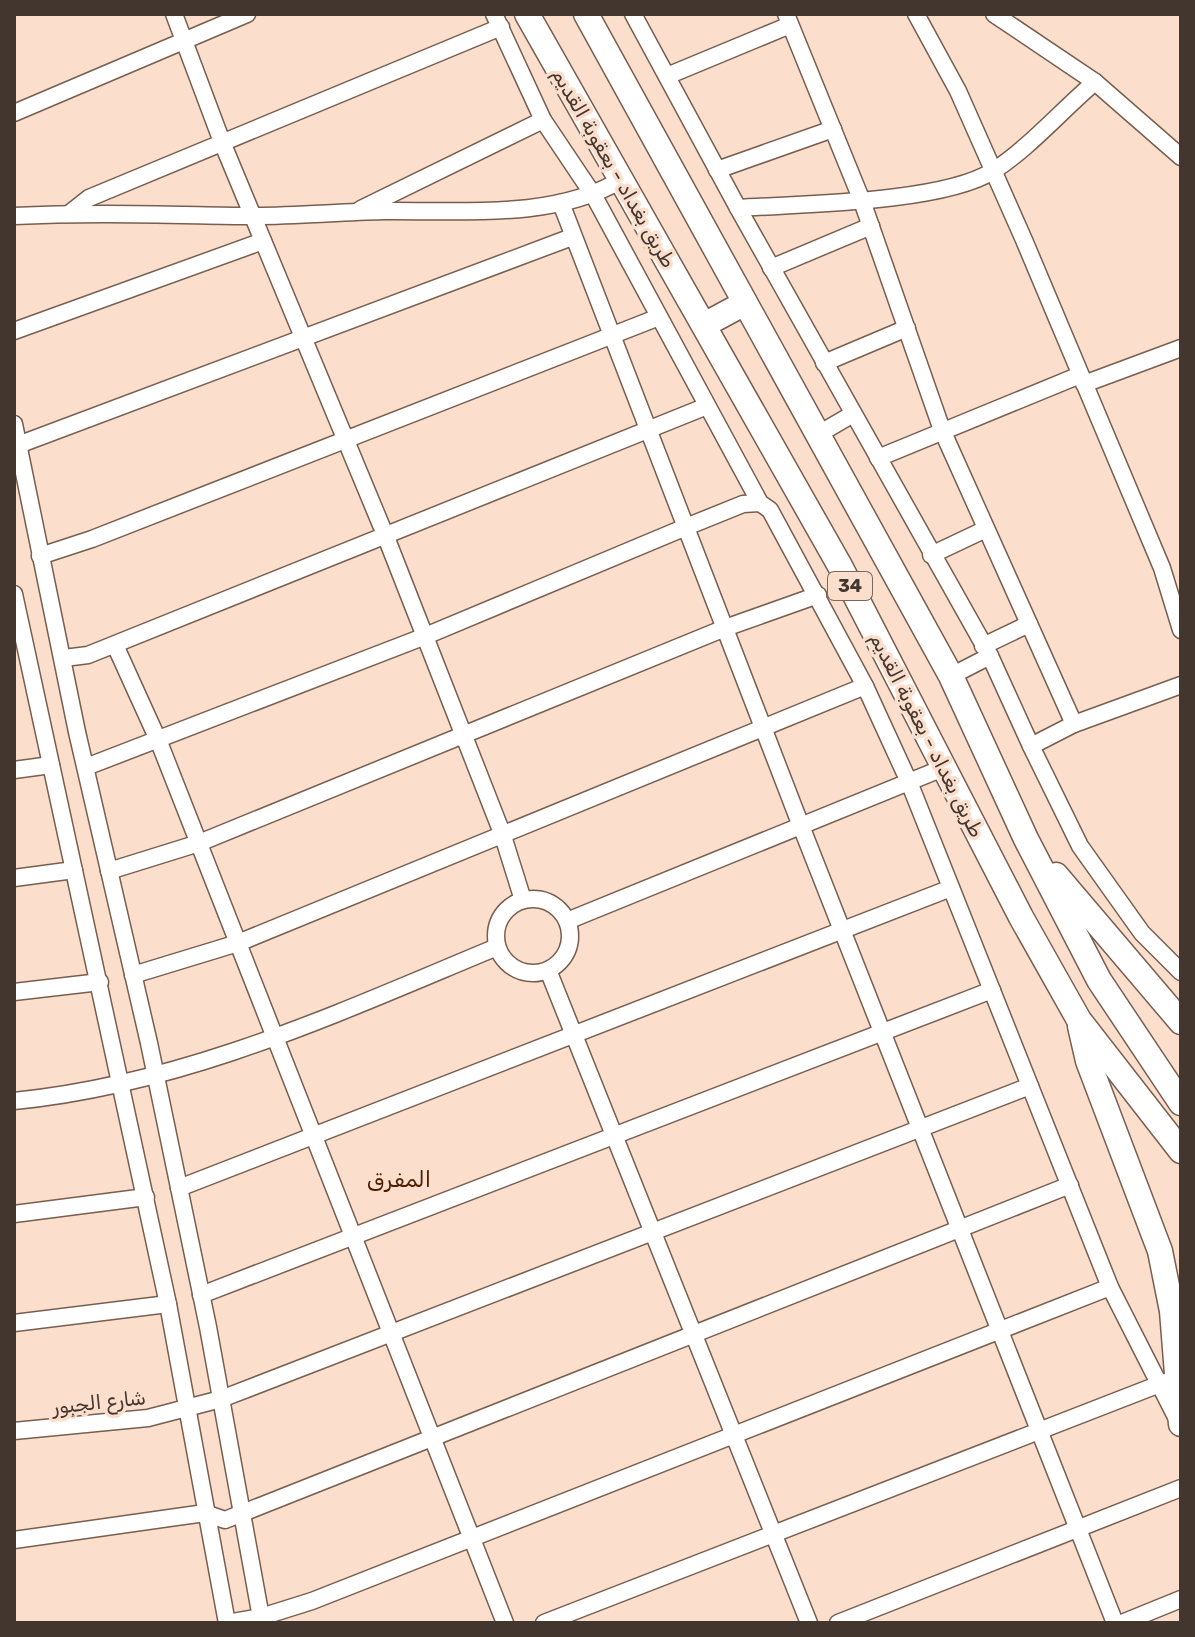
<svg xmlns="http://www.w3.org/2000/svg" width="1195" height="1637" font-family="Rubik,Cairo,sans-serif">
<rect width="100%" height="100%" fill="#fcdecd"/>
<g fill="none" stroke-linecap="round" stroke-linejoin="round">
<defs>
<g id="minor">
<polyline points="174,14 222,142 386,537 502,833 523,900"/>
<polyline points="494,14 543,120 594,196 760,503 770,510 865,686 909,782 1110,1287 1178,1421"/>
<polyline points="633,14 738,208 990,656 1031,746 1074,724"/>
<polyline points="786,14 862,201 942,430 1074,724 1181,685"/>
<polyline points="916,14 958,91 1024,240 1162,568 1181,630"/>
<polyline points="994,14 1095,82 1181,157"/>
<polyline points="667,76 790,25"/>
<polyline points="14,113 247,14"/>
<polyline points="717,170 833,129"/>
<polyline points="561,203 801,826 1115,1623"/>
<path d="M738,208C800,204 942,203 993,171C1028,149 1063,109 1095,82"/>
<polyline points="361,209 543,120"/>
<polyline points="70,213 89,198 501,27"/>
<path d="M14,216C93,212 172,215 250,216C295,216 339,212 384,211C461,210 553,220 621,180"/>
<polyline points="771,268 871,226"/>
<polyline points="14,331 263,241"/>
<polyline points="824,363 907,328"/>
<polyline points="1084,384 1181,348"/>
<polyline points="14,424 77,732 149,1043 208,1327 262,1623"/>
<polyline points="817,435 853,414"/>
<polyline points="18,445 572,237"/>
<polyline points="878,458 1080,375"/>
<polyline points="931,555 986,529"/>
<polyline points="40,556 92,539 659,317"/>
<polyline points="14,594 168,1304 227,1623"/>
<polyline points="115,645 159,742 505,1623"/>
<polyline points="983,646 1029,624"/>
<polyline points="64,658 88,655 707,406"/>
<polyline points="951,676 990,656"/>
<polyline points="1031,746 1080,846 1142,933 1181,972"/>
<polyline points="86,767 423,637 686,527 743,504 760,503"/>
<polyline points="14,770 51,765"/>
<polyline points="109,871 199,843 725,628 818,595"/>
<polyline points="14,878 74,870"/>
<circle cx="533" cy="936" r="37"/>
<polyline points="567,921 943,768"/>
<polyline points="548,970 809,1623"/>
<polyline points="133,975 238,943 865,686"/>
<polyline points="14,992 100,982"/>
<path d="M14,1101C186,1084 340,1012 497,947"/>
<polyline points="179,1188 951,888"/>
<polyline points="14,1214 146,1197"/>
<polyline points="201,1295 992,990"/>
<polyline points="14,1323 168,1304"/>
<polyline points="14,1431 148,1418 221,1399 1030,1086"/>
<polyline points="14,1540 205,1513 225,1520 1070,1185"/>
<polyline points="227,1623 261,1617 312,1601 1110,1287"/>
<polyline points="544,1623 1165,1382"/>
<polyline points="838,1623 1181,1488"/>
<polyline points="1122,1623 1181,1599"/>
</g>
<g id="highway">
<polyline points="527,14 840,566 1021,917 1079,1020 1181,1151"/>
<polyline points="586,14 951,676 1026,839 1099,980 1181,1103"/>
<polyline points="704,325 745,303"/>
<polyline points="1056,875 1181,1022"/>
<polyline points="1080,1026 1088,1061 1160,1251 1172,1311 1181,1424"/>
</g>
</defs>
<!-- minor casing -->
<use href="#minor" stroke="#775e4f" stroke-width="19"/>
<!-- highway casing -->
<use href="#highway" stroke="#775e4f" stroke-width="27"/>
<!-- minor -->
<use href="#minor" stroke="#fff" stroke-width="16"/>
<!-- highway -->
<use href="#highway" stroke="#fff" stroke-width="24"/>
</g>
<g text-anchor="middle" stroke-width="7" stroke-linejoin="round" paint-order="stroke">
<!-- shield labels -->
<rect fill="#fcdecd" stroke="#7a685e" stroke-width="2" x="828" y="572" width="44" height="28" rx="6"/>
<g font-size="18" font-weight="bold" fill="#42362f">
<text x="850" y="592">34</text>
</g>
<!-- street labels -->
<g font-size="20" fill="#42362f" stroke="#fcdecd">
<text transform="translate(614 168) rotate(60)" y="7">طريق بغداد - بعقوبة القديم</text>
<text transform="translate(927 735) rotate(63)" y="7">طريق بغداد - بعقوبة القديم</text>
<text transform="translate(99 1402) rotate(-6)" y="7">شارع الجبور</text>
</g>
<!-- neighbourhood labels -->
<g font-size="22" fill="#4c1e01" stroke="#fcdecd">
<text x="399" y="1187">المفرق</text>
</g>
</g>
<!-- border -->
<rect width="1195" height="1637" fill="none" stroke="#42362f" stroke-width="32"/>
</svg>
